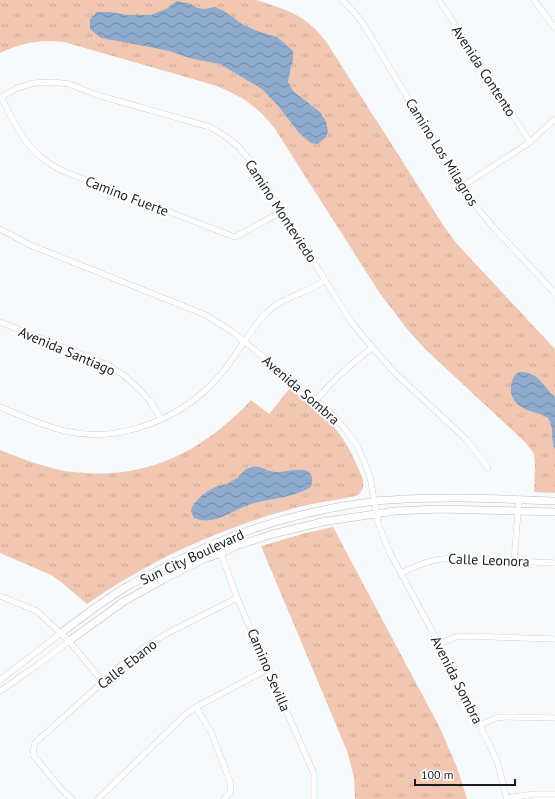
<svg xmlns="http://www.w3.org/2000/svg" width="555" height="799" font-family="'PT Sans',sans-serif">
<defs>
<pattern id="grass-tufts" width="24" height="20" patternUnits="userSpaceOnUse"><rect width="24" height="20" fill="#f1c7b1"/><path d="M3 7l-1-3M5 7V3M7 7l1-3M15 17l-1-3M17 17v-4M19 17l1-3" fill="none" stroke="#ceaa98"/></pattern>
<pattern id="water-waves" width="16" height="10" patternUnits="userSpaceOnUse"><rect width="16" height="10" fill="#8eabcd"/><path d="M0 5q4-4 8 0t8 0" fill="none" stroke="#738aa6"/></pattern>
</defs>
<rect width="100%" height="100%" fill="#f7fafd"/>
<!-- grass -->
<g fill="url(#grass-tufts)">
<path d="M0,0H256C287,10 307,15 327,43L445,228L457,244L555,349V493L534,492L535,465L534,454L525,442L425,349L407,329L379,292L275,129C257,106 243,97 217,86L64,42C40,39 22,43 0,53Z"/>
<path d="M290,388C303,400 318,410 330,423C343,436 352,453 359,470C363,478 367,488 358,495C349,498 338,499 329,501C314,503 299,507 284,511C212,532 149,561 87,604L61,582L51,575L0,553V450C16,456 32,463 49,467C60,471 73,472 85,473C151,478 207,448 251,400L269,414Z"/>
<polygon points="333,527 441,730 458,770 467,799 355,799 354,777 347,751 261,546 306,533"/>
</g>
<!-- water -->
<g fill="url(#water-waves)">
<polygon points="177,1 191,4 197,8 205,9 215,7 224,11 242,24 257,31 277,37 293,51 293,60 290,71 288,82 293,91 320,112 326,122 328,132 325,138 318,144 311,143 300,134 279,107 262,89 220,64 193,59 169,51 150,47 101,38 90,29 90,19 97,12 110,12 128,15 151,15 166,9"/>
<path d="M519,372C539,371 542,386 555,397V450C550,439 555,428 548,418C546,416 543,415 540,414C530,411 520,409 514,400C511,395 510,390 511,385C512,380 514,375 519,372Z"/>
<path d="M252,467C254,467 257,466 259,467C265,468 268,472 277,472C290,472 318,461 311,487C292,499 268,498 248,505C237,509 227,516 216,519C209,521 201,521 194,518L191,511L193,505L202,495L215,487L227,484L237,478L246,469Z"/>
</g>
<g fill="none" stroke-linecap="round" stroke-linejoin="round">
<defs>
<g id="minor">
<polyline points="342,0 352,10 362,22 423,123 479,210 495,229 555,293"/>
<polyline points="439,0 530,142"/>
<polyline points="534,0 555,28"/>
<path d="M1,97C13,120 24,146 46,161C52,166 59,169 65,172L235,237L281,212"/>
<polyline points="0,98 17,88 34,83 53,82 69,84 97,95 210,127 225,136 238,146 248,158 352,323 378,354 396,374 467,440 488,468"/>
<polyline points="463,186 530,142 555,119"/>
<polyline points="0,229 30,245 206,315 234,333 316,400 331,413 345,429 356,444 364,461 370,477 378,523 390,553 439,644 489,744 497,761 507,799"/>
<polyline points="0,322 108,365 125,376 141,391 150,401 161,419"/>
<path d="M316,400C333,381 351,363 372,348"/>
<path d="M0,407C21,416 43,426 65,431C121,444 184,418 220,375C237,356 248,331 267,312C284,296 307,294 325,280"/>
<polyline points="217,542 237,598 314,774 314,799"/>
<polyline points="514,561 519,500"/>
<path d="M401,573C418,565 432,559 451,558L555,563"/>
<polyline points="0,596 37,611 69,641 103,682"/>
<polyline points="439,644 458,636 555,639"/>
<polyline points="0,680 61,633"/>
<polyline points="0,691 38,665 69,641"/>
<polyline points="196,707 211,732 231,784 230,793 224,799"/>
<polyline points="480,725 496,718 504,717 555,718"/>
<polyline points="507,798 534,794 555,794"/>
<polyline points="72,799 63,791 33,755 34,746 35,743 125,662 142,649 166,634 237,598"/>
<polyline points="98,799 185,715 196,707 268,669"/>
</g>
<g id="tertiary">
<path d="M61,633C82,617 103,601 126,587C135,582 145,577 155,572C216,539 281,516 349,505C363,503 377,500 391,500C446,496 500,499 555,501"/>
<polyline points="69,641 123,602 164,579 204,559 222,553 236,546 273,534 322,522 395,511 440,509 555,512"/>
</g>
</defs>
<!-- minor casing -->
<use href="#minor" stroke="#babcbf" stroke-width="6"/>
<!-- tertiary casing -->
<use href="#tertiary" stroke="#babcbf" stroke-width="8"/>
<!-- minor -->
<use href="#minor" stroke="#fff" stroke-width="5.5"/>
<!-- tertiary -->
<use href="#tertiary" stroke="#fff" stroke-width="7"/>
</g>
<g text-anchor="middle" stroke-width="4" stroke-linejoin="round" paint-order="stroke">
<!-- street labels -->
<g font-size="14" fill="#1c1c1e" stroke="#fff">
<text transform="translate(484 71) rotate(57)" y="5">Avenida Contento</text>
<text transform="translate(442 152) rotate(58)" y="5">Camino Los Milagros</text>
<text transform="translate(127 196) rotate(21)" y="5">Camino Fuerte</text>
<text transform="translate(281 211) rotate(57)" y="5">Camino Monteviedo</text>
<text transform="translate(67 351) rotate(23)" y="5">Avenida Santiago</text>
<text transform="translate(301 390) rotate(41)" y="5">Avenida Sombra</text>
<text transform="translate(192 557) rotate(-25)" y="5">Sun City Boulevard</text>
<text transform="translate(489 560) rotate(2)" y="5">Calle Leonora</text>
<text transform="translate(127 664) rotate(-38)" y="5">Calle Ebano</text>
<text transform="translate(269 670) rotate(67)" y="5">Camino Sevilla</text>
<text transform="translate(457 680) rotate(63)" y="5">Avenida Sombra</text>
</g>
</g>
<!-- scale -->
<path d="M415 779v6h100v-6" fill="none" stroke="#1c1c1e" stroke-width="2"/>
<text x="421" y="779" font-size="12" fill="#1c1c1e" stroke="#ffffff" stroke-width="3" paint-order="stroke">100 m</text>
</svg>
